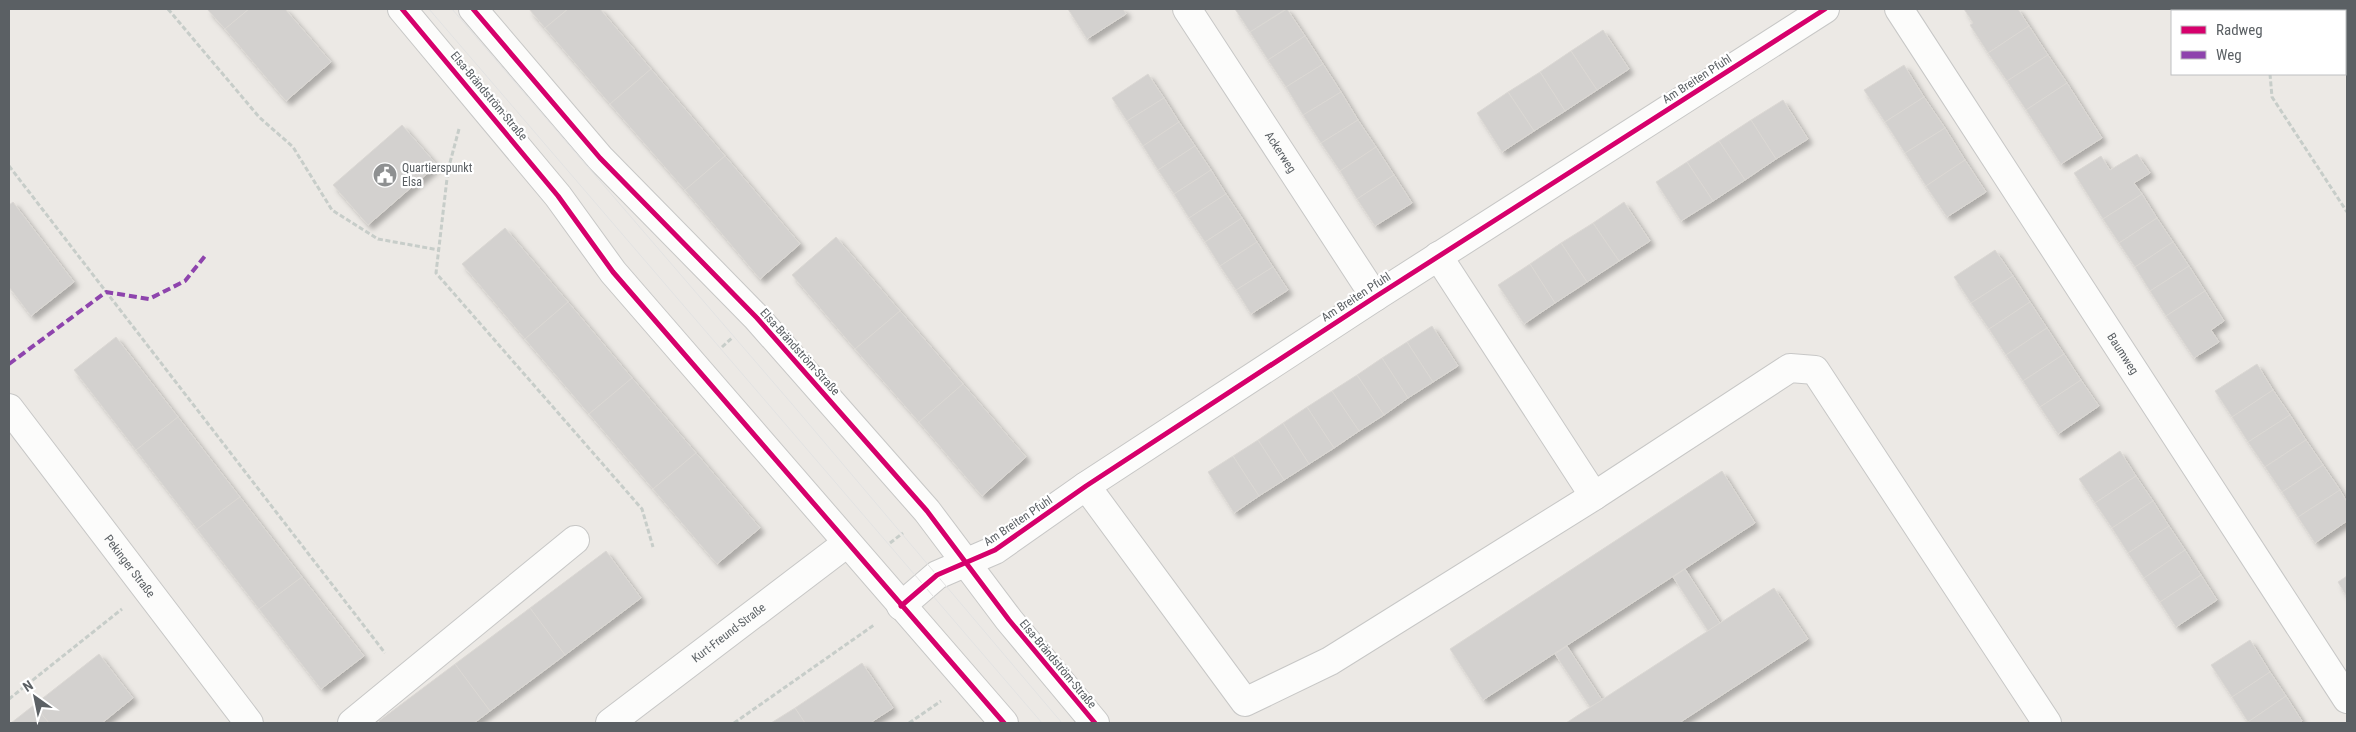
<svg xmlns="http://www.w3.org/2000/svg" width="2356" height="732" font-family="'Roboto Condensed',sans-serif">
<defs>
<filter id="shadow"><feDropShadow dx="4.5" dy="4.5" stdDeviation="2.5" flood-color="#0004"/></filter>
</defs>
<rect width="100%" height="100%" fill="#ece9e5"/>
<!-- building -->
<g fill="#d3d1cf" stroke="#dbd8d4" filter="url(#shadow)">
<polygon points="207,9 249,9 225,29"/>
<polygon points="249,9 285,9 331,62 286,101 225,29"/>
<polygon points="529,9 568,9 545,28"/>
<polygon points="568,9 600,9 651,69 610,104 545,28"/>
<polygon points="1068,9 1123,9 1126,14 1087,39"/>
<polygon points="1235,9 1286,9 1250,32"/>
<polygon points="1287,9 1305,36 1268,60 1250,32"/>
<polygon points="1964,9 2018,9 2029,26 1988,53 1970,25 1973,23"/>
<polygon points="2029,26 2048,55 2007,81 1988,53"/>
<polygon points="1603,30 1629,69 1597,90 1571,51"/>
<polygon points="1305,36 1323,64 1286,87 1268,60"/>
<polygon points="1571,51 1597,90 1565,111 1540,72"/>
<polygon points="2048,55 2067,83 2026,110 2007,81"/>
<polygon points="1323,64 1341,92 1303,115 1286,87"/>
<polygon points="1904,65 1924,97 1885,122 1864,90"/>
<polygon points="651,69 725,156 685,190 610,104"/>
<polygon points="1540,72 1565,111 1534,131 1508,92"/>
<polygon points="1148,74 1164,98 1127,121 1112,98"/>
<polygon points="2067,83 2102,138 2061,164 2026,110"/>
<polygon points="1341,92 1358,120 1321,143 1303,115"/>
<polygon points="1508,92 1534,131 1502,152 1477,113"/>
<polygon points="1924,97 1945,128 1905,153 1885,122"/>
<polygon points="1164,98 1179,122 1143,146 1127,121"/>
<polygon points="1783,100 1808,139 1776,159 1751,120"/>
<polygon points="1358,120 1376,147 1340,171 1321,143"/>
<polygon points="1751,120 1776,159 1745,180 1719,141"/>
<polygon points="1179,122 1195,146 1158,170 1143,146"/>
<polygon points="402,125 437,165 368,225 333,185"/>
<polygon points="1945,128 1965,160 1926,186 1905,153"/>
<polygon points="1719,141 1745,180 1713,201 1687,162"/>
<polygon points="1195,146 1211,170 1174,194 1158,170"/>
<polygon points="1376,147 1394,175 1357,199 1340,171"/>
<polygon points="2137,154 2150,173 2134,183 2142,194 2103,219 2074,173 2101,156 2110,170"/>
<polygon points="725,156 800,244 760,279 685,190"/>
<polygon points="1965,160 1986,192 1947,217 1926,186"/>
<polygon points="1687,162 1713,201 1681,221 1656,182"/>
<polygon points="1211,170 1226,194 1189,218 1174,194"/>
<polygon points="1394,175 1412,203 1375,226 1357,199"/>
<polygon points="1226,194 1242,218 1205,242 1189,218"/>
<polygon points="2142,194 2157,218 2119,243 2103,219"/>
<polygon points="13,202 74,282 31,316 9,287 9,205"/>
<polygon points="1624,202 1650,241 1619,261 1593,223"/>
<polygon points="1242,218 1257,242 1220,266 1205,242"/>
<polygon points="2157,218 2173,242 2135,267 2119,243"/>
<polygon points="1593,223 1619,261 1587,282 1561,243"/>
<polygon points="505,228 568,302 525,339 462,264"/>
<polygon points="836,237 900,311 855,349 792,275"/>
<polygon points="1257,242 1273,267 1236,290 1220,266"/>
<polygon points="2173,242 2189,266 2150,291 2135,267"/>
<polygon points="1561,243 1587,282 1555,303 1530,264"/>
<polygon points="1995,250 2013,276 1971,303 1954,277"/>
<polygon points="1530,264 1555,303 1524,324 1498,285"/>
<polygon points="2189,266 2205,291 2166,316 2150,291"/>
<polygon points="1273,267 1288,290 1251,314 1236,290"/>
<polygon points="2013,276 2030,302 1989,329 1971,303"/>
<polygon points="2205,291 2224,321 2211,330 2219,342 2194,358 2166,316"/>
<polygon points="568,302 632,378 589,414 525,339"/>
<polygon points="2030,302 2047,328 2006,355 1989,329"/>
<polygon points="900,311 963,384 919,422 855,349"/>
<polygon points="1432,326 1458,366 1433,382 1407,342"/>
<polygon points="2047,328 2064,354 2023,381 2006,355"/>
<polygon points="116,337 178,417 136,450 74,370"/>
<polygon points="1407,342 1433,382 1408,398 1382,358"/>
<polygon points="2064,354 2081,380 2040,407 2023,381"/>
<polygon points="1382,358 1408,398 1384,415 1357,375"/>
<polygon points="2257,364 2273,390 2232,417 2215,391"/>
<polygon points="1357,375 1384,415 1359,431 1332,391"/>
<polygon points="632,378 696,453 653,489 589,414"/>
<polygon points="2081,380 2099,406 2058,434 2040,407"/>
<polygon points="963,384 1026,457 982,496 919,422"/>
<polygon points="2273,390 2290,415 2248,442 2232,417"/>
<polygon points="1332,391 1359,431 1334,448 1307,407"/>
<polygon points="1307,407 1334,448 1309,464 1283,423"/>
<polygon points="2290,415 2306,440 2265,467 2248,442"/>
<polygon points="178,417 240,497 197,529 136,450"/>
<polygon points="1283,423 1309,464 1284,480 1258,440"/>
<polygon points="1258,440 1284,480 1259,496 1233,456"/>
<polygon points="2306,440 2323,465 2282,492 2265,467"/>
<polygon points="2120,451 2136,476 2095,503 2079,479"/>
<polygon points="696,453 760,528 717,564 653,489"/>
<polygon points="1233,456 1259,496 1234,513 1208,472"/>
<polygon points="2323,465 2340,490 2298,517 2282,492"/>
<polygon points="1722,471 1755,523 1483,700 1450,649"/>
<polygon points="2136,476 2153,501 2112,528 2095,503"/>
<polygon points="2340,490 2347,502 2347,521 2315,543 2298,517"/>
<polygon points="240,497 302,577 259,609 197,529"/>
<polygon points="2153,501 2169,526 2128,553 2112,528"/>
<polygon points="2169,526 2185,550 2144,578 2128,553"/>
<polygon points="2185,550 2201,575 2160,602 2144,578"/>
<polygon points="606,551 641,598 565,655 530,608"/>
<polygon points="1685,569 1720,623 1708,631 1673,577"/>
<polygon points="2201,575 2217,600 2176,627 2160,602"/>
<polygon points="2347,576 2347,597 2338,582"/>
<polygon points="302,577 364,656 321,689 259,609"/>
<polygon points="1774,588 1808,639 1679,723 1566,723"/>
<polygon points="530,608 565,655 490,711 455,664"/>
<polygon points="2250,640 2270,672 2232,697 2211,665"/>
<polygon points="1567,646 1602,700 1590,707 1555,654"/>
<polygon points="99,654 133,698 102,723 49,723 34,705"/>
<polygon points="862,663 893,708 870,723 805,723 795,708"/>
<polygon points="455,664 490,711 474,723 381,723 379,721"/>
<polygon points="2270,672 2286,696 2248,722 2232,697"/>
<polygon points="2286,696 2302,721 2299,723 2249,723 2248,722"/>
<polygon points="34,705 49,723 11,723"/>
<polygon points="795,708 805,723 771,723"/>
</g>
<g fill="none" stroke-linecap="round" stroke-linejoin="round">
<defs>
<g id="minor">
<polyline points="402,9 558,196 613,272 1004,723"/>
<polyline points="473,9 600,158 757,318 927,511 1009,620 1095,723"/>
<path id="s1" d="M1187,9L1375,297"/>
<path id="s2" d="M1899,9L2347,699"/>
<polyline points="1438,256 1594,496"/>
<path id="s3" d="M9,408L249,723"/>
<polyline points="1086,486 1245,702 1330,661 1594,496 1790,368 1815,370 2047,723"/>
<polyline points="901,606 937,575 995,550 1086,486 1375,297 1825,9"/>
<polyline points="352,723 575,540"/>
<path id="s4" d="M610,723L847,543"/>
</g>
</defs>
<!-- minor casing -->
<use href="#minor" stroke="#c7c7c6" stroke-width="30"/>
<!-- path -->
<g stroke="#c7cdc9" stroke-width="3" stroke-dasharray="5 2.5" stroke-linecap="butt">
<polyline points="168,9 259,117 293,147 332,210 378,239 439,250"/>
<polyline points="2263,9 2263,11"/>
<polyline points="2329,9 2334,11"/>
<polyline points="2345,16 2347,17"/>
<polyline points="2270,74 2272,97 2347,212"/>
<polyline points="459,129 448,170 436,273 642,509 653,547"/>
<polyline points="9,166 385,653"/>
<polyline points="722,347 732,338"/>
<polyline points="890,543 903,533"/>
<polyline points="9,699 122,609"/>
<polyline points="734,723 874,625"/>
<polyline points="909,723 941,701"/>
</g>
<!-- minor -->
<use href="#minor" stroke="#fcfcfb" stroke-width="28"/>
<!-- tram -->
<g stroke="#e2e2e2" stroke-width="1">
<polyline points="429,9 1042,723"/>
<polyline points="452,9 792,404 1062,723"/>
</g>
<!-- quiet -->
<polyline stroke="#8e44ad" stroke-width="4" stroke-dasharray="8 4" stroke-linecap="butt" points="9,364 106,292 149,299 185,281 205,256"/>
<defs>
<g id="cycleway">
<polyline points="402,9 558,196 613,272 1004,723"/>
<polyline points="473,9 600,158 757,318 927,511 1009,620 1095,723"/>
<polyline points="901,606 937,575 995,550 1086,486 1375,297 1825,9"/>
</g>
</defs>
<!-- cycleway casing -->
<use href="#cycleway" stroke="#fff" stroke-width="8"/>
<!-- cycleway -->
<use href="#cycleway" stroke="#d6006c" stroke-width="5"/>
</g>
<!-- icons -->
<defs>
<symbol id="civic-disc" viewBox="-11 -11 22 22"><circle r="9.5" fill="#8e9091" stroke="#fff"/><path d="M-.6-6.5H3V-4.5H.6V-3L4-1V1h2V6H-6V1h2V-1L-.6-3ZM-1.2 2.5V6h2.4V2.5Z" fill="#fff"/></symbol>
</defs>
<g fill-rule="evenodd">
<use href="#civic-disc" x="371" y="161" width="28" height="28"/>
</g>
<g text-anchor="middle" stroke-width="4.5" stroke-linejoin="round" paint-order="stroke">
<!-- street labels -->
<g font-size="12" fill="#5b6064" stroke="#fff">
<text transform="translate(1697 79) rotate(-33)" y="4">Am Breiten Pfuhl</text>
<text transform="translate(489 96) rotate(50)" y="4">Elsa-Brändström-Straße</text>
<text dy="4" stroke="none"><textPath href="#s1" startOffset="171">Ackerweg</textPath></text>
<text transform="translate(1356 297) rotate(-33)" y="4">Am Breiten Pfuhl</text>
<text transform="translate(800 352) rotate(48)" y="4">Elsa-Brändström-Straße</text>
<text dy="4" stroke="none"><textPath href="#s2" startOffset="411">Baumweg</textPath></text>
<text transform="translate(1018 521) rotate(-34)" y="4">Am Breiten Pfuhl</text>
<text dy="4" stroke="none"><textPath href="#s3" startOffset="199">Pekinger Straße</textPath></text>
<text dy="4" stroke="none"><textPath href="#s4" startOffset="149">Kurt-Freund-Straße</textPath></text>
<text transform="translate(1058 664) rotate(50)" y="4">Elsa-Brändström-Straße</text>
</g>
<!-- poi labels -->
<g font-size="12" fill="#5b6064" stroke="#fff" text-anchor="start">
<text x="402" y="172">Quartierspunkt<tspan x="402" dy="14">Elsa</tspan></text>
</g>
</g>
<!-- border -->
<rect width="2356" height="732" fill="none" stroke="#5b6064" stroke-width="20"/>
<!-- legend -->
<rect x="2171" y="10" width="175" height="65" fill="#ffffff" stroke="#bdbfc1"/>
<rect x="2181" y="26" width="25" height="8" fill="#d6006c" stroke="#bdbfc1"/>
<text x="2216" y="35" font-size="15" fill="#5b6064">Radweg</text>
<rect x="2181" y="51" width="25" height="8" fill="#8e44ad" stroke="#bdbfc1"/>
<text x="2216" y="60" font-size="15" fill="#5b6064">Weg</text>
<!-- north arrow -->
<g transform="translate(35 697) rotate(327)" stroke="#ffffff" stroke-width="4" paint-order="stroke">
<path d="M0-4L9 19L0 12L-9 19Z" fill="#5b6064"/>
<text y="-8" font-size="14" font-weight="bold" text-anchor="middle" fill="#5b6064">N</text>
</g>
</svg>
